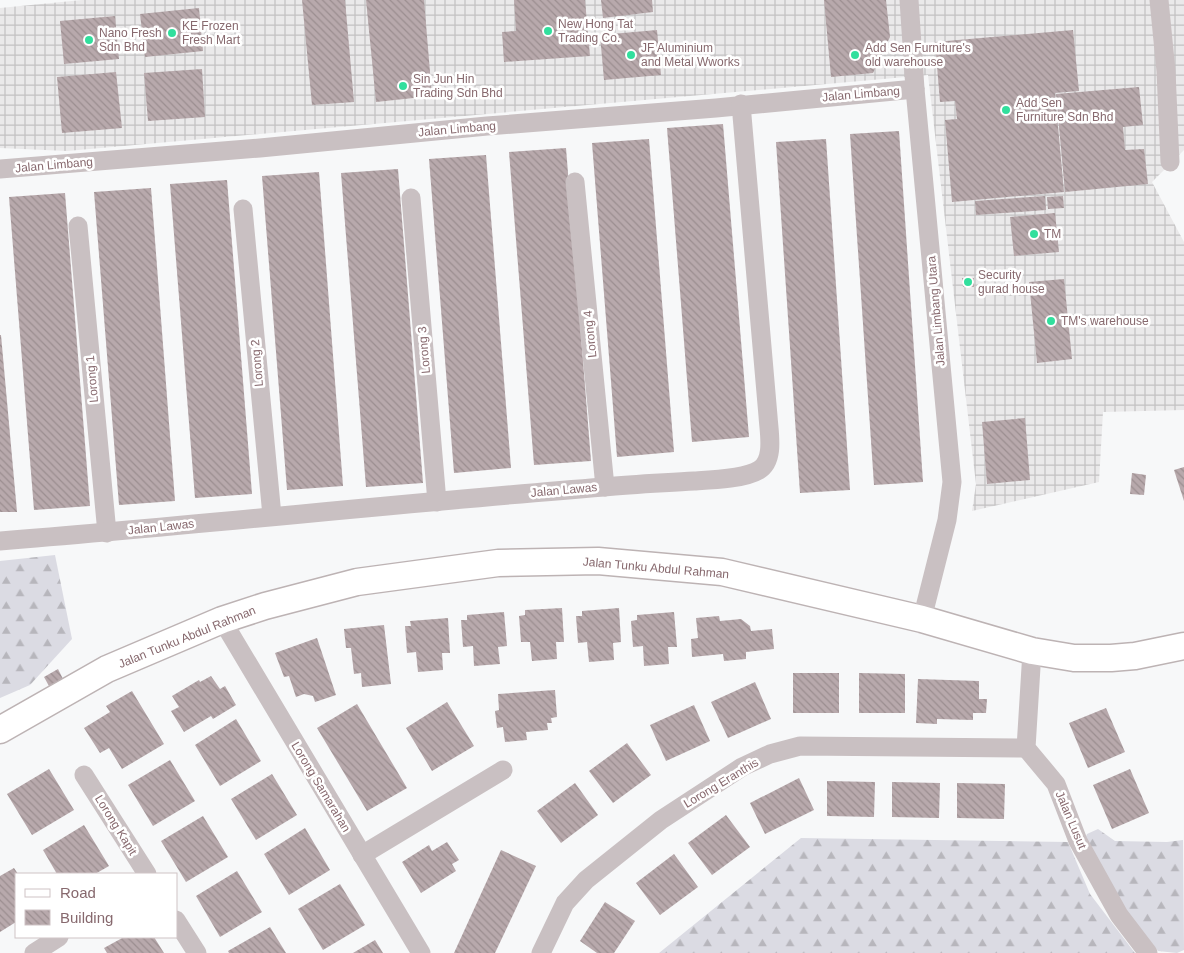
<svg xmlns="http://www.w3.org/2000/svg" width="1184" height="953" font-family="Helvetica,sans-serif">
<defs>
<pattern id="industrial-grid" width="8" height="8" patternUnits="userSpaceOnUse" patternTransform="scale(1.25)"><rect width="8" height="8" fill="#eae9ea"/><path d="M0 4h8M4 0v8" fill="none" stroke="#c3c1c2"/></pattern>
<pattern id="forest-firs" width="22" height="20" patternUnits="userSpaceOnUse" patternTransform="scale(1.25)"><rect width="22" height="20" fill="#dbdbe3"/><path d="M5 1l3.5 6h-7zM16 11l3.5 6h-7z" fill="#b7b6bc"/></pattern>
<pattern id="building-back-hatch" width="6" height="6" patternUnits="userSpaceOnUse" patternTransform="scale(1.25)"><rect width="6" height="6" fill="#b8a9ac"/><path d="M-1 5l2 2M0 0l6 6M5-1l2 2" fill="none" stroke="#9b8e90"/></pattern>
</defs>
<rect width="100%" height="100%" fill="#f7f8f9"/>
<!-- industrial -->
<polygon fill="url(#industrial-grid)" points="82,0 1184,0 1184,150 1152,182 1184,242 1184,410 1103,412 1099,482 972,511 976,484 928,75 67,151 0,148 0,8"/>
<!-- forest -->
<g fill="url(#forest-firs)">
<polygon points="55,555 72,639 30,685 0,698 0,561"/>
<polygon points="1098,829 1115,841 1167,842 1183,840 1184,950 1177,953 1158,951 1111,892 1083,843 1087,834"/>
<polygon points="801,838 1068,842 1090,894 1135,953 659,953"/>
</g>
<!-- building -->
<g fill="url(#building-back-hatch)">
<polygon points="302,0 345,0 354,102 312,105"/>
<polygon points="366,0 424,0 432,96 376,102"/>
<polygon points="514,0 585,0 590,56 504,62 502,32 516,31"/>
<polygon points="601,0 652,0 653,12 603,18"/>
<polygon points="824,0 886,0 890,37 873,73 831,77"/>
<polygon points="199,8 203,51 145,57 140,14"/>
<polygon points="115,16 119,59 64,64 60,21"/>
<polygon points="657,30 661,75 604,80 600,35"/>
<polygon points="1073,30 1079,91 1055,93 1064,192 952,202 945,120 957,119 955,101 940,102 935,42"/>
<polygon points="202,69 205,117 148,121 144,73"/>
<polygon points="116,72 122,128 62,133 57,77"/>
<polygon points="1139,87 1143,125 1123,127 1125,150 1144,149 1148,184 1065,192 1056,94"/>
<polygon points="723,124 749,437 692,442 667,128"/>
<polygon points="899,131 923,482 874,485 850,134"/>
<polygon points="649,139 674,452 617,457 592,143"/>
<polygon points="826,139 850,490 800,493 776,142"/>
<polygon points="566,148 591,461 534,465 509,152"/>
<polygon points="486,155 511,468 454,473 429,159"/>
<polygon points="398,169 423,483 366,487 341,173"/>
<polygon points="319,172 343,486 287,490 262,176"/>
<polygon points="227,180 252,494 195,498 170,184"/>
<polygon points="151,188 175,501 119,505 94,192"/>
<polygon points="65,193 90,506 34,510 9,197"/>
<polygon points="1045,196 1046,210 976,215 975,201"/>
<polygon points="1063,196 1064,208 1048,209 1047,197"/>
<polygon points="1055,213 1059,252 1014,256 1010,217"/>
<polygon points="962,278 974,278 974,287 963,287"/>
<polygon points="1064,279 1072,359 1037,363 1029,282"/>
<polygon points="0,335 1,335 17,512 0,512"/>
<polygon points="1025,418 1030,480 987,484 982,422"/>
<polygon points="1184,467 1184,501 1174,470"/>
<polygon points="1132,473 1146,475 1144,495 1130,494"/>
<polygon points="562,608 564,642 556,642 557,659 532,661 530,642 521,642 519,616 525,615 525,610"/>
<polygon points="619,608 621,642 613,643 614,660 589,662 587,642 578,643 576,616 582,616 582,611"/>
<polygon points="504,612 507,646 498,647 500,664 474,666 473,646 463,647 461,620 467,620 467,615"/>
<polygon points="674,612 677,647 668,647 669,664 644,666 643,646 633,647 631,621 637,620 637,615"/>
<polygon points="719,616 720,621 741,619 750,626 751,631 772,629 774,649 746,652 746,659 724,661 723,654 692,657 691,639 698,638 696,618"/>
<polygon points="448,618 450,653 442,653 443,670 418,672 416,652 407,653 405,626 411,626 410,621"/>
<polygon points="384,625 391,684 362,687 361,673 354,674 351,648 346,648 344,629"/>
<polygon points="317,638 336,695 315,702 313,696 304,694 296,697 289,676 284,677 275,653"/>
<polygon points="58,669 63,679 49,686 44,677"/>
<rect x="793" y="673" width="46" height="40"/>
<polygon points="859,673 905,674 905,713 859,713"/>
<polygon points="211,676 220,689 225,686 236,705 213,719 211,716 184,732 171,711 179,707 172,696 199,680 200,682"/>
<polygon points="918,679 979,681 979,699 987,699 986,713 973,713 973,720 937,719 937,724 916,723"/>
<polygon points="755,682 771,719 728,738 711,702"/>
<polygon points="555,690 557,717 551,718 552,723 547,723 548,730 526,732 527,740 505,742 503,727 497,728 495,711 499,710 498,694"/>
<polygon points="132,691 164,744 122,769 109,748 100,753 84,728 110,712 106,706"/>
<polygon points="447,702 474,746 432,771 406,728"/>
<polygon points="357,704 407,788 367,811 317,728"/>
<polygon points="694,705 710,741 666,761 650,725"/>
<polygon points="1106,708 1125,752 1088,768 1069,723"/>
<polygon points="236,719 261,761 220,786 195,745"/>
<polygon points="627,743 651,775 613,803 589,771"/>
<polygon points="170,760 195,801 153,826 128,785"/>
<polygon points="49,769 74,810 32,835 7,794"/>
<polygon points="1130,769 1149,813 1112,829 1093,785"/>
<polygon points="272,774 297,815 256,840 231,799"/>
<polygon points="799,778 814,810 765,834 750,803"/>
<polygon points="827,781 875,782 874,817 827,816"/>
<polygon points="892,782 940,783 939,818 892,817"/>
<polygon points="575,783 598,815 561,843 537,811"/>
<polygon points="957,783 1005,784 1004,819 957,818"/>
<polygon points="726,815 750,847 712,875 688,843"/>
<polygon points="203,816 228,857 186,882 161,841"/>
<polygon points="84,825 109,866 95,874 57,874 43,850"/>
<polygon points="305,828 330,870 289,895 264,854"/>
<polygon points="447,842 459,860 452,864 456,871 421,893 402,862 429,845 432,851"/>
<polygon points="501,850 536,866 495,953 454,953"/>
<polygon points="674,854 698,887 660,915 636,883"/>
<polygon points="14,868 18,874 16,874 16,922 0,932 0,876"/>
<polygon points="237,871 262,912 220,937 196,896"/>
<polygon points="340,884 365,925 323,950 298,909"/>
<polygon points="605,902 635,921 614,953 597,953 580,941"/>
<polygon points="270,927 286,953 229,953 228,951"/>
<polygon points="124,937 154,937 164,953 107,953 104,948"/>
<polygon points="375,940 383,953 353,953"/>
</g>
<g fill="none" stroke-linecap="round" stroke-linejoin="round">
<defs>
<polyline id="secondary" points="0,730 107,669 222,620 265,606 357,582 498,563 598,561 722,572 922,619 1032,651 1074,658 1111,658 1135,656 1184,646"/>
</defs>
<!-- secondary casing -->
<use href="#secondary" stroke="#bdb3b4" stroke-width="29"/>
<!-- street -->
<g stroke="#c9c0c2" stroke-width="19">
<polyline points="909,0 915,89 952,482 947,520 922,619"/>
<polyline points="1159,0 1166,71 1170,162"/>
<polyline points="0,169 260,148 487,126 716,108 915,89"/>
<polyline points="575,182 605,487"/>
<polyline points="411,198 437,502"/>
<polyline points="243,209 272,516"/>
<polyline points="78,226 107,533"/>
<path d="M0,541C201,525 402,503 604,487C634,484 664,483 694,481C712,480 744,479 759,470C775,460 769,433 768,416L741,104"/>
<polyline points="222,620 421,953"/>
<polyline points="1032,651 1026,748 1056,784 1078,841 1119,915 1148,953"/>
<polyline points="84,775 147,874"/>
<polyline points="362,855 503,770"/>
<polyline points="176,920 197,953"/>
<polyline points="34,953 59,937"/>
<polyline points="541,953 565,903 586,880 661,820 742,767 770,754 800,746 1026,748"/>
</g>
<!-- secondary -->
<use href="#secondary" stroke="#fff" stroke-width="26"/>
</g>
<!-- markers -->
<g fill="#31df9d" stroke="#fff" stroke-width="2">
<circle cx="548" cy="31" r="5"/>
<circle cx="172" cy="33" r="5"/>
<circle cx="89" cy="40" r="5"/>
<circle cx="631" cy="55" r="5"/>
<circle cx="855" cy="55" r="5"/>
<circle cx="403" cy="86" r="5"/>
<circle cx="1006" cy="110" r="5"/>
<circle cx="1034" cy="234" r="5"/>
<circle cx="968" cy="282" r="5"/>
<circle cx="1051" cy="321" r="5"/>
</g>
<g text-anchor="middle" stroke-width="5" stroke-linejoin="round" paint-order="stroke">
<!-- poi labels -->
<g font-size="12" fill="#87696e" stroke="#fff" text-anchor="start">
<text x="558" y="28">New Hong Tat<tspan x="558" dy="14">Trading Co.</tspan></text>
<text x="182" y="30">KE Frozen<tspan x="182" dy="14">Fresh Mart</tspan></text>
<text x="99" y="37">Nano Fresh<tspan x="99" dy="14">Sdn Bhd</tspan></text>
<text x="641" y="52">JF Aluminium<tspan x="641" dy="14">and Metal Wworks</tspan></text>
<text x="865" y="52">Add Sen Furniture's<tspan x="865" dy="14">old warehouse</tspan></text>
<text x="413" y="83">Sin Jun Hin<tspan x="413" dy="14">Trading Sdn Bhd</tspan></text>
<text x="1016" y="107">Add Sen<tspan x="1016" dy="14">Furniture Sdn Bhd</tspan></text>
<text x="1044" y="238">TM</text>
<text x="978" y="279">Security<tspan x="978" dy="14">gurad house</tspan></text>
<text x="1061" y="325">TM's warehouse</text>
</g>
<!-- street labels -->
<g font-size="12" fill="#87696e" stroke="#fff">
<text transform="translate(861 94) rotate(-5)" y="4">Jalan Limbang</text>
<text transform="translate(457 129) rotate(-5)" y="4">Jalan Limbang</text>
<text transform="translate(54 165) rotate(-5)" y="4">Jalan Limbang</text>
<text transform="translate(936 311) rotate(-95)" y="4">Jalan Limbang Utara</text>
<text transform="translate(590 334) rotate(-96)" y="4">Lorong 4</text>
<text transform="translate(424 350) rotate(-95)" y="4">Lorong 3</text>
<text transform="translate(257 363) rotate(-95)" y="4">Lorong 2</text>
<text transform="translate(92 379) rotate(-95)" y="4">Lorong 1</text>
<text transform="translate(564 490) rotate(-5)" y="4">Jalan Lawas</text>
<text transform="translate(161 527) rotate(-6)" y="4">Jalan Lawas</text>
<text transform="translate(656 568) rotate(5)" y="4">Jalan Tunku Abdul Rahman</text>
<text transform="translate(187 637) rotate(-22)" y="4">Jalan Tunku Abdul Rahman</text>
<text transform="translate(721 783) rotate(-31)" y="4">Lorong Eranthis</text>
<text transform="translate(321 787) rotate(59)" y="4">Lorong Samarahan</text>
<text transform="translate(1071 820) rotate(67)" y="4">Jalan Lusut</text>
<text transform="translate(116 825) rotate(58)" y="4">Lorong Kapit</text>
</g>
</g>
<!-- legend -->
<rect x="15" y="873" width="162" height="65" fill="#ffffff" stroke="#cfc3c5"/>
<rect x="25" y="889" width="25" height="8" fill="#ffffff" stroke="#cfc3c5"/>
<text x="60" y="898" font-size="15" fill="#87696e">Road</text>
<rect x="25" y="910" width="25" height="15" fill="url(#building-back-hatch)" stroke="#cfc3c5"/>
<text x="60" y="923" font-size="15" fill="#87696e">Building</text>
</svg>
